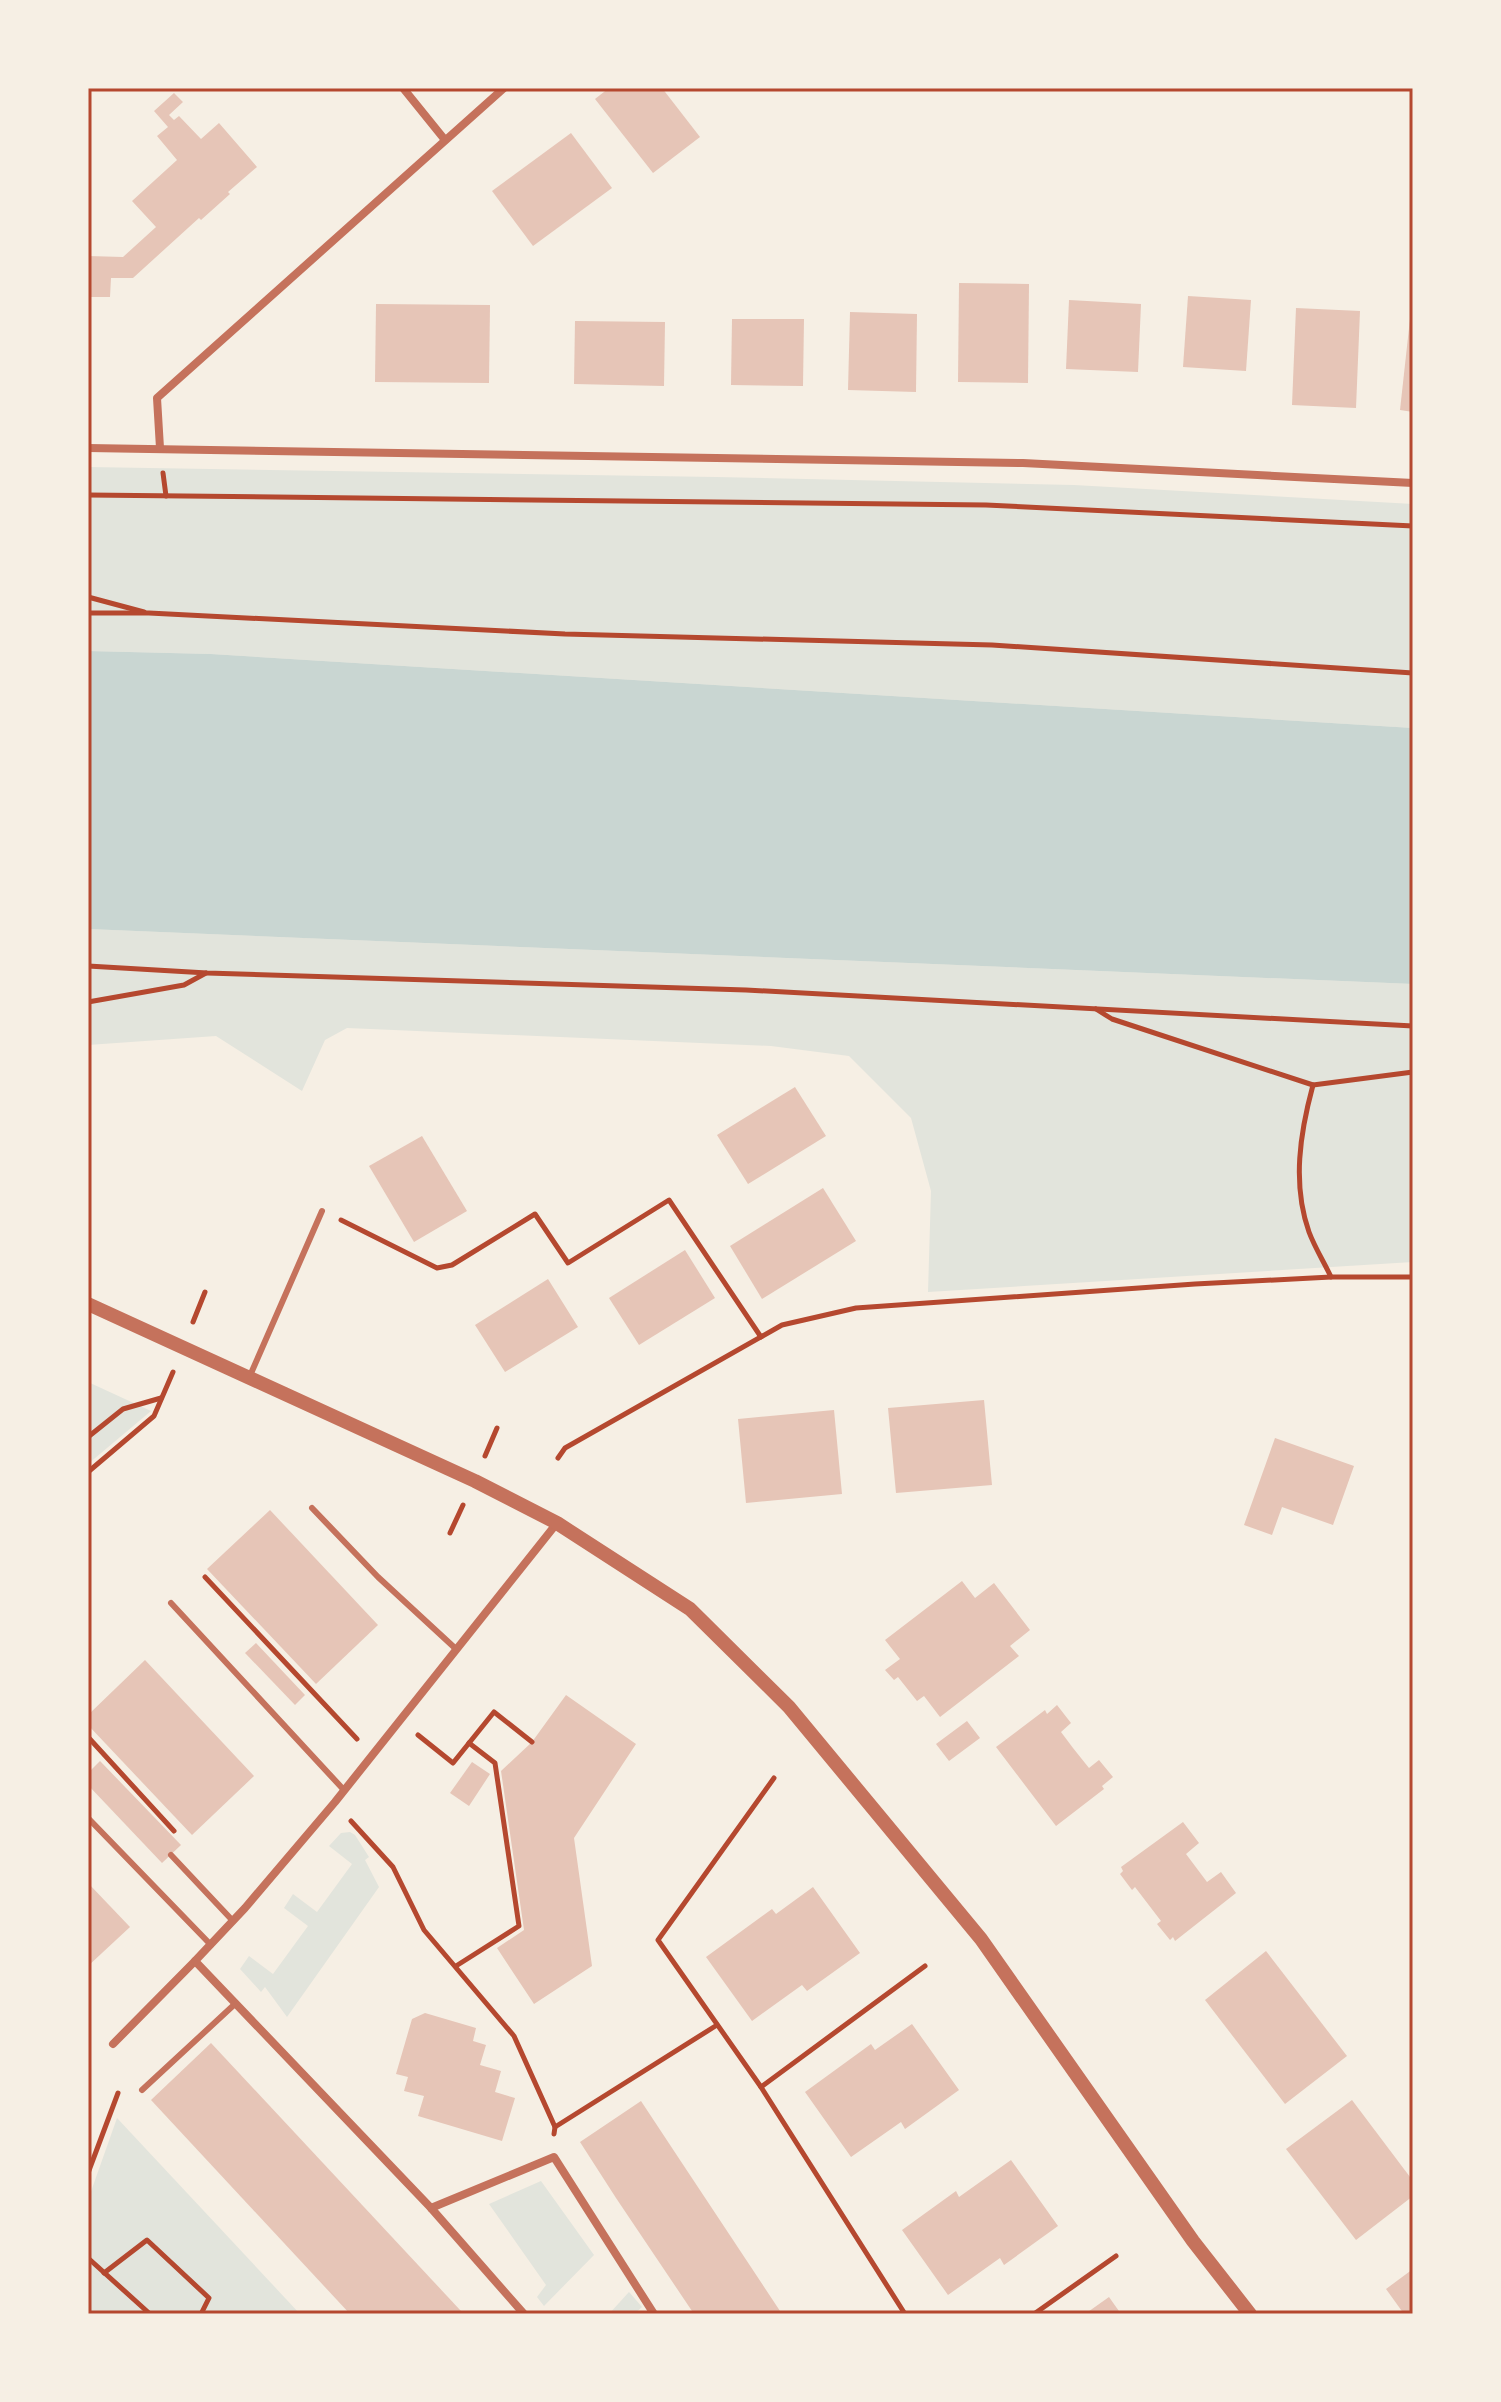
<svg xmlns="http://www.w3.org/2000/svg" width="1501" height="2402" font-family="Karla,sans-serif">
<rect width="100%" height="100%" fill="#f6efe4"/>
<!-- green -->
<g fill="#e2e4dc">
<polygon points="88,467 716,477 1074,485 1413,504 1413,728 211,654 88,651"/>
<polygon points="88,929 1413,984 1413,1262 928,1292 931,1191 911,1118 849,1056 771,1046 347,1028 325,1040 302,1091 216,1036 88,1045"/>
<polygon points="88,1382 151,1411 88,1464"/>
<polygon points="350,1832 355,1835 369,1857 365,1860 379,1887 287,2017 265,1987 261,1992 240,1969 249,1956 273,1974 308,1926 284,1908 293,1894 317,1912 352,1864 329,1846 341,1833"/>
<polygon points="117,2118 300,2314 88,2314 88,2200"/>
<polygon points="541,2181 594,2255 544,2306 537,2297 546,2285 489,2204"/>
<polygon points="629,2292 642,2307 634,2314 609,2314"/>
</g>
<!-- water -->
<polygon fill="#c9d6d2" points="88,651 211,654 1413,728 1413,984 88,929"/>
<!-- building -->
<g fill="#e6c5b7">
<polygon points="609,88 662,88 700,137 653,173 595,99"/>
<polygon points="174,93 183,102 169,115 174,120 179,116 201,139 219,123 257,167 228,192 230,194 201,220 199,218 133,278 111,278 110,297 88,297 88,256 123,257 156,227 132,201 177,160 157,136 168,127 154,111"/>
<polygon points="571,133 612,188 533,246 492,191"/>
<polygon points="959,283 1029,284 1028,383 958,382"/>
<polygon points="1188,296 1251,300 1246,371 1183,367"/>
<polygon points="1069,300 1141,304 1138,372 1066,369"/>
<polygon points="376,304 490,305 489,383 375,382"/>
<polygon points="1296,308 1360,311 1356,408 1292,405"/>
<polygon points="1411,310 1413,310 1413,412 1400,410"/>
<polygon points="850,312 917,314 916,392 848,390"/>
<polygon points="732,319 804,319 803,386 731,385"/>
<polygon points="575,321 665,322 664,386 574,384"/>
<polygon points="795,1087 826,1136 748,1184 717,1135"/>
<polygon points="422,1136 467,1211 414,1242 369,1166"/>
<polygon points="823,1188 856,1241 762,1299 730,1246"/>
<polygon points="685,1250 715,1298 639,1345 609,1298"/>
<polygon points="548,1279 578,1327 505,1372 475,1325"/>
<polygon points="984,1400 992,1485 896,1493 888,1408"/>
<polygon points="834,1410 842,1494 746,1503 738,1419"/>
<polygon points="1275,1438 1354,1466 1333,1525 1282,1507 1272,1535 1244,1525"/>
<polygon points="270,1510 378,1625 316,1684 207,1569"/>
<polygon points="962,1581 975,1598 994,1583 1030,1630 1010,1646 1019,1656 940,1717 924,1696 917,1701 898,1677 894,1680 885,1670 900,1659 885,1640"/>
<polygon points="256,1643 305,1695 295,1705 245,1653"/>
<polygon points="145,1660 254,1776 192,1835 88,1725 88,1715"/>
<polygon points="566,1695 636,1744 574,1838 592,1966 534,2004 497,1948 524,1930 501,1771 532,1742"/>
<polygon points="1057,1705 1071,1723 1061,1732 1073,1748 1089,1768 1099,1760 1113,1777 1102,1786 1104,1789 1056,1826 996,1747 1045,1710 1047,1714"/>
<polygon points="967,1721 980,1738 949,1761 936,1744"/>
<polygon points="100,1761 181,1845 162,1863 88,1785 88,1773"/>
<polygon points="472,1762 490,1774 469,1806 450,1793"/>
<polygon points="1183,1822 1199,1843 1186,1854 1207,1882 1221,1872 1236,1893 1175,1941 1173,1937 1170,1940 1157,1924 1161,1921 1135,1887 1132,1890 1120,1874 1123,1871 1121,1867"/>
<polygon points="88,1883 130,1927 88,1966"/>
<polygon points="813,1887 860,1953 807,1991 802,1985 752,2021 706,1957 772,1909 776,1914"/>
<polygon points="1266,1951 1347,2056 1285,2104 1205,2000"/>
<polygon points="425,2013 476,2028 473,2041 486,2045 480,2065 501,2071 495,2092 515,2098 502,2141 418,2116 424,2096 404,2091 408,2077 396,2074 412,2019"/>
<polygon points="912,2024 959,2090 905,2129 901,2122 851,2157 805,2092 871,2044 875,2050"/>
<polygon points="211,2043 461,2311 457,2314 350,2314 151,2100"/>
<polygon points="1352,2100 1413,2181 1413,2196 1356,2240 1286,2149"/>
<polygon points="641,2101 678,2157 782,2314 694,2314 616,2198 580,2142"/>
<polygon points="1011,2160 1058,2226 1004,2265 1000,2258 948,2295 902,2230 956,2191 959,2197"/>
<polygon points="1413,2269 1413,2314 1404,2314 1386,2289"/>
<polygon points="1109,2297 1121,2314 1085,2314"/>
</g>
<g fill="none" stroke-linecap="round" stroke-linejoin="round">
<!-- path -->
<g stroke="#b5482f" stroke-width="5">
<polyline points="163,473 166,496"/>
<polyline points="88,495 986,505 1413,526"/>
<polyline points="88,597 144,612"/>
<polyline points="88,613 149,613 565,634 992,645 1413,673"/>
<polyline points="88,966 207,973 746,990 1413,1026"/>
<polyline points="88,1002 184,985 206,973"/>
<polyline points="1096,1009 1112,1019 1313,1085 1413,1072"/>
<path d="M1313,1085C1300,1133 1292,1184 1309,1232C1315,1248 1324,1262 1331,1277"/>
<polyline points="341,1220 437,1268 452,1265 535,1214 568,1263 669,1200 761,1337"/>
<polyline points="193,1322 205,1292"/>
<polyline points="88,1437 123,1409 161,1398"/>
<polyline points="485,1456 497,1428"/>
<polyline points="558,1458 565,1448 782,1325 856,1308 1195,1284 1331,1277 1413,1277"/>
<polyline points="88,1472 154,1416 173,1372"/>
<polyline points="450,1533 463,1505"/>
<polyline points="205,1577 357,1739"/>
<polyline points="418,1735 453,1763 494,1712 532,1742"/>
<polyline points="88,1737 174,1831"/>
<polyline points="774,1778 658,1940 761,2087 905,2314"/>
<polyline points="351,1821 393,1867 424,1930 514,2036 555,2127 554,2134"/>
<polyline points="456,1966 519,1926 495,1763 469,1743"/>
<polyline points="761,2087 925,1966"/>
<polyline points="555,2127 717,2025"/>
<polyline points="88,2173 118,2093"/>
<polyline points="88,2258 150,2314"/>
<polyline points="104,2273 147,2240 209,2298 201,2314"/>
<polyline points="1034,2314 1116,2256"/>
</g>
<!-- service -->
<g stroke="#c5725c" stroke-width="6">
<polyline points="249,1378 322,1211"/>
<polyline points="312,1508 378,1577 456,1649"/>
<polyline points="171,1603 343,1789"/>
<polyline points="88,1818 211,1945"/>
<polyline points="171,1855 233,1921"/>
<polyline points="142,2090 236,2003"/>
</g>
<!-- minor -->
<g stroke="#c5725c" stroke-width="8">
<polyline points="403,88 445,140"/>
<polyline points="88,448 1023,463 1413,483"/>
<polyline points="160,448 157,398 504,88"/>
<polyline points="113,2044 195,1961"/>
<polyline points="431,2208 554,2157 654,2314"/>
<polyline points="524,2314 431,2208 195,1961 245,1908 335,1802 557,1523"/>
</g>
<!-- tertiary -->
<polyline stroke="#c5725c" stroke-width="14" points="88,1304 475,1481 557,1523 690,1609 789,1707 981,1939 1193,2241 1250,2314"/>
</g>
<!-- border -->
<rect width="1501" height="2402" fill="none" stroke="#f6efe4" stroke-width="180"/>
<rect x="90" y="90" width="1321" height="2222" fill="none" stroke="#b5482f" stroke-width="3"/>
</svg>
